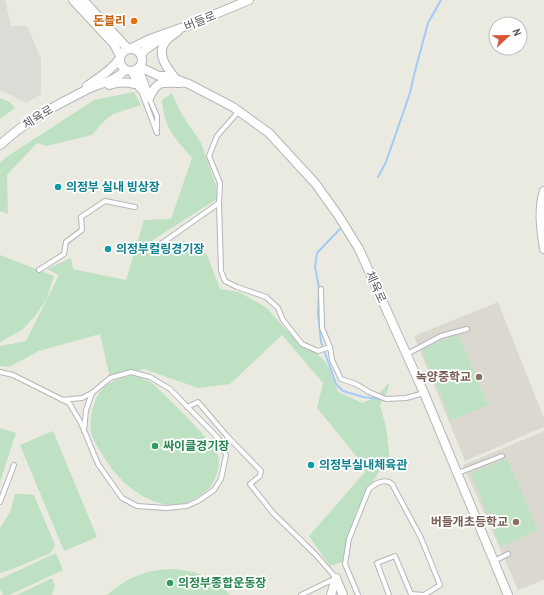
<svg xmlns="http://www.w3.org/2000/svg" width="544" height="595" font-family="'Archivo Narrow','Noto Sans KR',sans-serif">
<rect width="100%" height="100%" fill="#ebeae1"/>
<!-- industrial -->
<polygon fill="#dddbd5" points="0,0 5,0 11,26 27,26 41,58 41,94 27,103 0,90"/>
<!-- education -->
<g fill="#dbd9cf">
<polygon points="498,302 544,418 544,427 465,461 414,336"/>
<polygon points="544,431 544,580 518,590 463,465"/>
</g>
<!-- green -->
<g fill="#bfe1c3">
<polygon points="134,92 141,105 113,114 102,123 92,135 47,146 37,143 7,175 8,214 0,211 0,163 5,158 94,100"/>
<path d="M172,93L181,113L201,143L220,197L153,240L151,246L166,252L183,241L198,246L207,255L220,289L239,292L267,308L286,330L323,359L329,368L338,392L362,403L376,397L389,383L388,390L380,405L386,427L390,460L380,470L356,512L343,562L330,566L309,536L365,472L361,462L317,408L323,383L282,335L230,384L198,388L144,369L110,378L100,334L39,351L9,367L0,366V346L26,341L59,275L47,269L71,258L73,269L126,280L144,220L171,219L192,158C175,138 164,128 162,100Z"/>
<polygon points="0,98 10,102 15,108 0,119"/>
<polygon points="0,255 54,276 47,298 36,315 22,330 0,342"/>
<polygon points="458,334 488,405 451,420 421,349"/>
<path d="M134,375C140,378 148,380 153,384C165,394 215,444 218,455C221,467 215,484 206,491C196,498 186,505 173,505C141,504 113,476 99,449C97,445 93,440 92,436C88,422 93,397 104,387C112,380 124,377 134,375Z"/>
<polygon points="0,428 16,433 0,482"/>
<polygon points="53,431 97,537 64,551 20,445"/>
<polygon points="507,459 538,530 500,547 471,473"/>
<path d="M15,494H22L34,495L55,545L51,553C34,559 18,568 0,573V528L10,512Z"/>
<polygon points="56,553 63,570 9,595 3,595 0,589 0,579"/>
<path d="M171,569C195,570 214,577 230,595H107C126,578 145,570 171,569Z"/>
<polygon points="52,578 55,586 52,595 17,595"/>
</g>
<g fill="none" stroke-linecap="round" stroke-linejoin="round">
<!-- stream -->
<g stroke="#a4caf8" stroke-width="2">
<polyline points="378,177 386,162 410,93 414,75 428,23 441,0"/>
<polyline points="340,229 317,253 315,267 319,288 318,314 321,342 336,384 343,391 363,397 381,399"/>
</g>
<defs>
<g id="lane">
<polyline points="140,88 157,133"/>
<polyline points="149,98 157,116 157,129"/>
<polyline points="219,203 221,271 225,281 237,287 266,297 278,308 283,320 302,344 318,351 330,347"/>
<polyline points="158,246 219,203 220,183 209,156 217,136 239,111"/>
<polyline points="39,270 64,254 66,242 82,230 81,217 105,201 135,207"/>
<polyline points="321,289 322,328 330,347 332,360 341,379 356,384 369,392 386,399 406,398 424,393"/>
<polyline points="407,354 441,336 467,329"/>
<polyline points="0,372 13,375 69,403 81,423 98,464 122,498 137,506 166,508 187,506 198,501 214,490 221,479 226,455 218,438 170,389 150,377 131,372 110,378 92,393 82,398 62,400"/>
<polyline points="187,407 198,402 227,436 261,471 260,476 250,484 273,513 316,555 336,578 301,595"/>
<polyline points="84,431 86,410 92,393"/>
<polyline points="458,473 502,456"/>
<polyline points="0,502 14,465"/>
<polyline points="494,561 508,554"/>
<path d="M358,595L345,564L349,539L369,489C375,483 385,478 392,484L421,538L440,585L424,595L411,594"/>
<polyline points="389,595 377,563 395,556 411,594"/>
</g>
<g id="street">
<polyline points="73,0 114,44 120,56"/>
<polyline points="83,0 128,49"/>
<circle cx="131" cy="60" r="11"/>
<polyline points="129,49 150,39 192,24 249,0"/>
<polyline points="141,55 145,50 165,36"/>
<polyline points="140,67 159,76 167,76 189,84 233,107 269,133 315,183 338,215 359,249 424,393 508,595"/>
<polyline points="138,68 149,98"/>
<polyline points="132,71 140,88"/>
<path d="M175,78C168,69 157,56 164,44C166,39 173,35 178,31"/>
<path d="M109,85C118,82 125,81 134,84"/>
<path d="M87,86C99,77 111,71 120,58"/>
<path d="M149,98C158,79 162,83 181,83"/>
<path d="M0,145C28,119 57,105 90,88C102,83 117,80 125,70"/>
<path d="M544,191C538,210 541,229 544,249"/>
<polyline points="336,578 343,595"/>
<polyline points="331,595 336,578"/>
</g>
</defs>
<!-- lane casing -->
<use href="#lane" stroke="#b4b6bb" stroke-width="6"/>
<!-- street casing -->
<use href="#street" stroke="#b4b6bb" stroke-width="10"/>
<!-- lane -->
<use href="#lane" stroke="#fff" stroke-width="4"/>
<!-- street -->
<use href="#street" stroke="#fff" stroke-width="8"/>
</g>
<!-- markers -->
<circle fill="#e8710a" stroke="#fff" stroke-width="1.5" cx="134" cy="21" r="4"/>
<g fill="#0f9aa8" stroke="#fff" stroke-width="1.5">
<circle cx="58" cy="187" r="4"/>
<circle cx="108" cy="249" r="4"/>
<circle cx="311" cy="465" r="4"/>
</g>
<g fill="#8d6e63" stroke="#fff" stroke-width="1.5">
<circle cx="479" cy="377" r="4"/>
<circle cx="516" cy="522" r="4"/>
</g>
<g fill="#2e9e5b" stroke="#fff" stroke-width="1.5">
<circle cx="155" cy="446" r="4"/>
<circle cx="170" cy="583" r="4"/>
</g>
<g text-anchor="middle" stroke-width="3.5" stroke-linejoin="round" paint-order="stroke">
<!-- food labels -->
<g font-size="12" font-weight="bold" fill="#c56008" stroke="#fff" text-anchor="end">
<text x="126" y="25">돈블리</text>
</g>
<!-- street labels -->
<g font-size="12" fill="#595c61" stroke="#fff">
<text transform="translate(200 21) rotate(-22)" y="4">버들로</text>
<text transform="translate(38 117) rotate(-32)" y="4">체육로</text>
<text transform="translate(376 287) rotate(66)" y="4">체육로</text>
</g>
<!-- culture labels -->
<g font-size="12" font-weight="bold" fill="#0d838f" stroke="#fff" text-anchor="start">
<text x="66" y="191">의정부 실내 빙상장</text>
<text x="116" y="253">의정부컬링경기장</text>
<text x="319" y="469">의정부실내체육관</text>
</g>
<!-- education labels -->
<g font-size="12" font-weight="bold" fill="#785e54" stroke="#fff" text-anchor="end">
<text x="471" y="381">녹양중학교</text>
<text x="508" y="526">버들개초등학교</text>
</g>
<!-- leisure labels -->
<g font-size="12" font-weight="bold" fill="#27864d" stroke="#fff" text-anchor="start">
<text x="163" y="450">싸이클경기장</text>
<text x="178" y="587">의정부종합운동장</text>
</g>
</g>
<!-- north arrow -->
<g transform="translate(508 36) rotate(68)"><circle r="19" fill="#ffffff" stroke="#bdbec0"/>
<path d="M0-3L7 15L0 10L-7 15Z" fill="#da5638"/>
<text y="-6" font-size="11" font-weight="bold" text-anchor="middle" fill="#595c61">N</text>
</g>
</svg>
